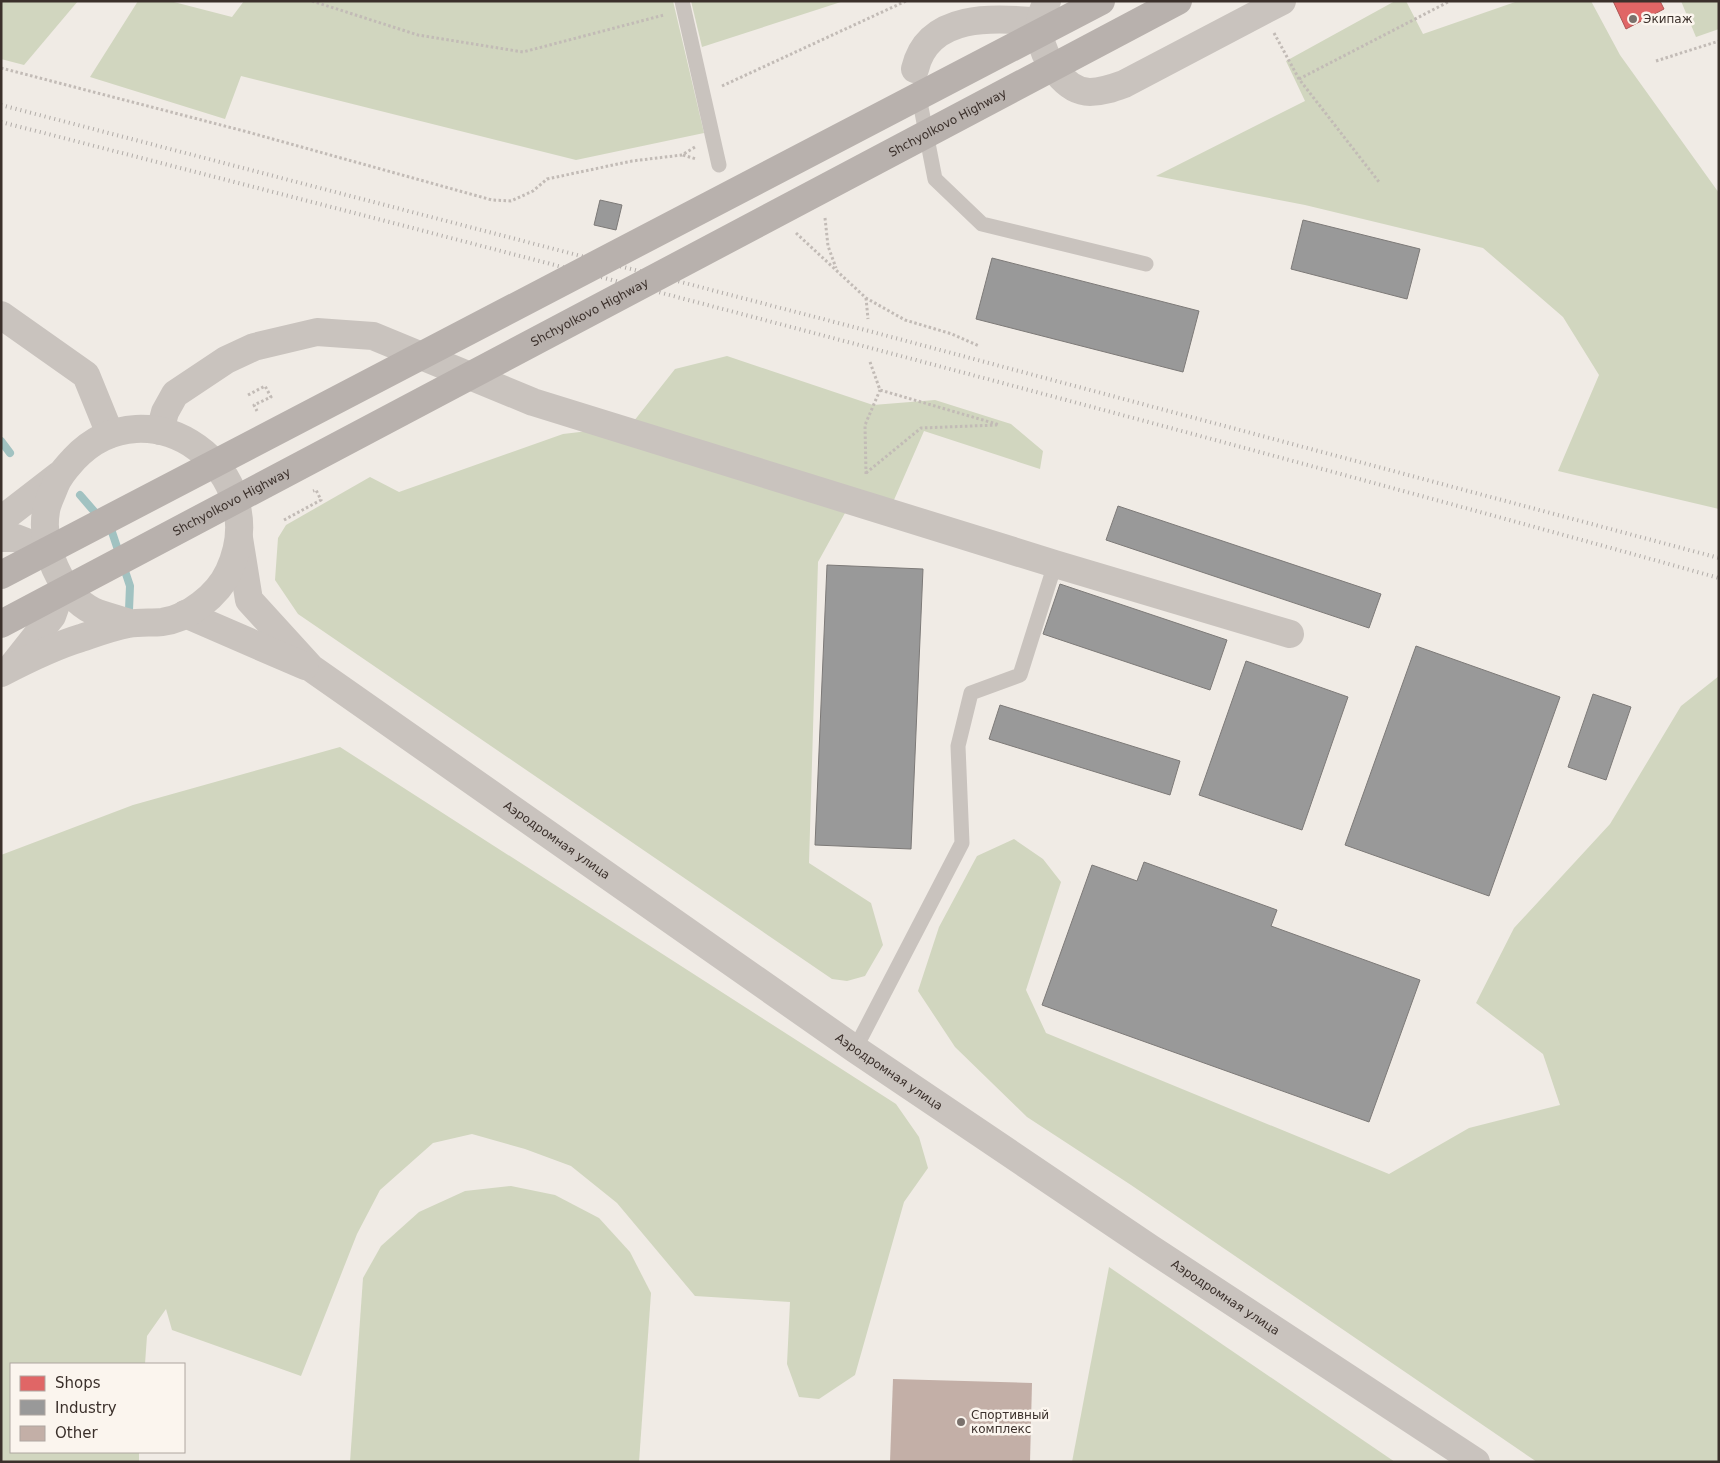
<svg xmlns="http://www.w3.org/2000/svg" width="1720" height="1463" font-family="'DejaVu Sans',sans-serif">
<rect width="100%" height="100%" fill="#f0ebe5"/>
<!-- green -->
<g fill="#d1d6bf">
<polygon points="1,1 78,1 24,65 1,59"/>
<polygon points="138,1 170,1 232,17 244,1 673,1 704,133 576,160 241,76 225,119 90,77"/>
<polygon points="691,1 844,1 702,47"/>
<polygon points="1395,1 1406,1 1423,34 1518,1 1591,1 1620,55 1719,193 1719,509 1558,471 1599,375 1563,317 1483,248 1305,205 1156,176 1305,101 1286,61"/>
<polygon points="1681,1 1719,1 1719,29 1696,37"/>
<polygon points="727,356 873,405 935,400 1011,424 1043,451 1040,469 924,431 887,516 850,504 818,562 809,863 871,903 883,945 865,976 847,981 832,979 298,614 275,580 278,538 286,525 370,477 399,492 563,434 630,426 675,369"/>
<polygon points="1719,676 1719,1462 1537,1462 1131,1185 1027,1117 955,1047 918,991 939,927 977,856 1014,839 1043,859 1061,882 1026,990 1046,1033 1389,1174 1469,1128 1560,1105 1543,1054 1476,1003 1514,928 1610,824 1681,706"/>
<polygon points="340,747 896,1104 919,1137 928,1168 904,1202 855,1375 819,1399 799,1397 787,1364 790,1302 695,1296 617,1203 571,1166 525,1149 472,1134 433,1143 380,1190 357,1234 301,1376 172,1330 166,1309 147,1336 145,1364 11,1364 11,1452 139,1452 139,1462 1,1462 1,855 133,805"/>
<polygon points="511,1186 555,1195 599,1218 630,1252 651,1293 639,1462 350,1462 363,1278 381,1246 419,1212 465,1191"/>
<polygon points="1109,1267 1395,1462 1072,1462"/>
</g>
<!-- shops -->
<polygon fill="#e06666" stroke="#ae5654" points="1613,1 1660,1 1664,9 1626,29"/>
<!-- industry -->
<g fill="#999" stroke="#7d7a78">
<polygon points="600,200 622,205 616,230 594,225"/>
<polygon points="1303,220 1420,249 1407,299 1291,269"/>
<polygon points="992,258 1199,311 1183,372 976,319"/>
<polygon points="1118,506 1381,594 1369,628 1106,540"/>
<polygon points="827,565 923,569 911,849 815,845"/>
<polygon points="1060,584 1227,640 1210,690 1043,634"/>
<polygon points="1416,646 1560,697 1489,896 1345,845"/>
<polygon points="1246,661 1348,697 1302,830 1199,795"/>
<polygon points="1593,694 1631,707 1606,780 1568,767"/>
<polygon points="1000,705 1180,761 1170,795 989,739"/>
<polygon points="1144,862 1277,910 1271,926 1420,980 1369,1122 1042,1005 1092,865 1137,881"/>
</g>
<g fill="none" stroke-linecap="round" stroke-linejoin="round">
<!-- stream -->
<g stroke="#a1c2c1" stroke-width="8">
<polyline points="1,441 10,453"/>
<polyline points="80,495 112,532 130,586 129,610"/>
</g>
</g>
<!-- building -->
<polygon fill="#c3afa7" points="893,1379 1032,1383 1030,1462 890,1462"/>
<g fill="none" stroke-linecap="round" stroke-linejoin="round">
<!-- path -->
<g stroke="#c2bbb6" stroke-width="3" stroke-dasharray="2.5 2.5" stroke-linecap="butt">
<polyline points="312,1 418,35 523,52 664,15"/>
<polyline points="1274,33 1299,79 1379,182"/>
<polyline points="1656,61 1719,41"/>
<polyline points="1,68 244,131 492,200 511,201 533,191 547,179 632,161 682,155 695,147"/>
<polyline points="1299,79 1450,1"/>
<polyline points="722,86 906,1"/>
<polyline points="683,155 696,159"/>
<polyline points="825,218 828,246 836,268"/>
<polyline points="796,233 866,298 905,320 952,334 979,346"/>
<polyline points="866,298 868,319"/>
<polyline points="870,362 880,390 1000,425"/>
<polyline points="248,395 265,386 271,397 254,405 257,411"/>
<polyline points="866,473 921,428 997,425"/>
<polyline points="866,474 865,425 880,390"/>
<polyline points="284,520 321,500 316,490 313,491"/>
</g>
<!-- service -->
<g stroke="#c9c3be" stroke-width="15">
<polyline points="682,1 719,165"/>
<polyline points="918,92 935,179 982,224 1146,264"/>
<polyline points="855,1049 962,843 958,746 971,693 1020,675 1055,564"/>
</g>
<!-- minor -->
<g stroke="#c9c3be" stroke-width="28">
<path d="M915,69C928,13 995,17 1040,22"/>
<polyline points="1,315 86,375 110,434"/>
<polyline points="160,431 165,412 175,394 226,360 254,347 317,332 373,336 533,402 1055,564 1290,634"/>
</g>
<!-- tertiary -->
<g stroke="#c9c3be" stroke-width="28">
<path d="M1047,1C1042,12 1038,23 1040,35C1043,58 1065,92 1090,92C1102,92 1113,88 1124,84L1282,1"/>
<polyline points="1,520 59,475"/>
<polyline points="1,538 16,538 47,550"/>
<path id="s1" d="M239,538L249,600L311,668L855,1049L1150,1248L1476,1462"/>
<polyline points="185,614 305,666"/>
<polyline points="14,664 52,616 63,585"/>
<path d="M1,673C26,660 54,646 81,638C96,633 112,627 128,624C139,622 151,623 162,622C188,619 218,595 229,571C276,470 148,380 74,459C66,468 59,475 55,486C52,494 47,503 46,511C40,546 61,595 93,611C104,616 118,619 129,623"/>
</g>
<!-- rail -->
<g stroke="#b1aca8" stroke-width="4" stroke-dasharray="1 4" stroke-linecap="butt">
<polyline points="1,105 869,331 1719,558"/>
<path d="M1,122C575,269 1148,419 1719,578"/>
</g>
<!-- primary-bridge -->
<g stroke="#b8b1ad" stroke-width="28">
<polyline points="1,575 1101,1"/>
<path id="s2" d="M1,624L1178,1"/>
</g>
</g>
<!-- markers -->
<g fill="#7a716c" stroke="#fbf5ee" stroke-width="2">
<circle cx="1633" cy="19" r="5"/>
<circle cx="961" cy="1422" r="5"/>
</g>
<g text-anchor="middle" stroke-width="5" stroke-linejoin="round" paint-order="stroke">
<!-- poi labels -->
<g font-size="12" fill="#3b302b" stroke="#fbf5ee" text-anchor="start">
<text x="1643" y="23">Экипаж</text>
<text x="971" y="1419">Спортивный<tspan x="971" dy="14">комплекс</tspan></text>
</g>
<!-- street labels -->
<g font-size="12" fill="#3b302b" stroke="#fbf5ee">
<text dy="4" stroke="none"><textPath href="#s2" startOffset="1071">Shchyolkovo Highway</textPath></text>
<text dy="4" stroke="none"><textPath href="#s2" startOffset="666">Shchyolkovo Highway</textPath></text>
<text dy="4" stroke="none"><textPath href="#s2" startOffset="261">Shchyolkovo Highway</textPath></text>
<text dy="4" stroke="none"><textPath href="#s1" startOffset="455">Аэродромная улица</textPath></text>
<text dy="4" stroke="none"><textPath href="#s1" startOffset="860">Аэродромная улица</textPath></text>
<text dy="4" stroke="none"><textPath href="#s1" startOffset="1265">Аэродромная улица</textPath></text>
</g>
</g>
<!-- border -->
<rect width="1720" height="1463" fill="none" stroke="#3b302b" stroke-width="5"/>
<!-- legend -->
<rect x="10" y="1363" width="175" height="90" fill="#fbf5ee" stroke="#aea6a0"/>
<rect x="20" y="1376" width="25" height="15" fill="#e06666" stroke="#aea6a0"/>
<text x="55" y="1388" font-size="15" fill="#3b302b">Shops</text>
<rect x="20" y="1400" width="25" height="15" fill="#999999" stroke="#aea6a0"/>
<text x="55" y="1413" font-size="15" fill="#3b302b">Industry</text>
<rect x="20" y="1426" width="25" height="15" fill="#c3afa7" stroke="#aea6a0"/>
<text x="55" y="1438" font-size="15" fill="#3b302b">Other</text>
</svg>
